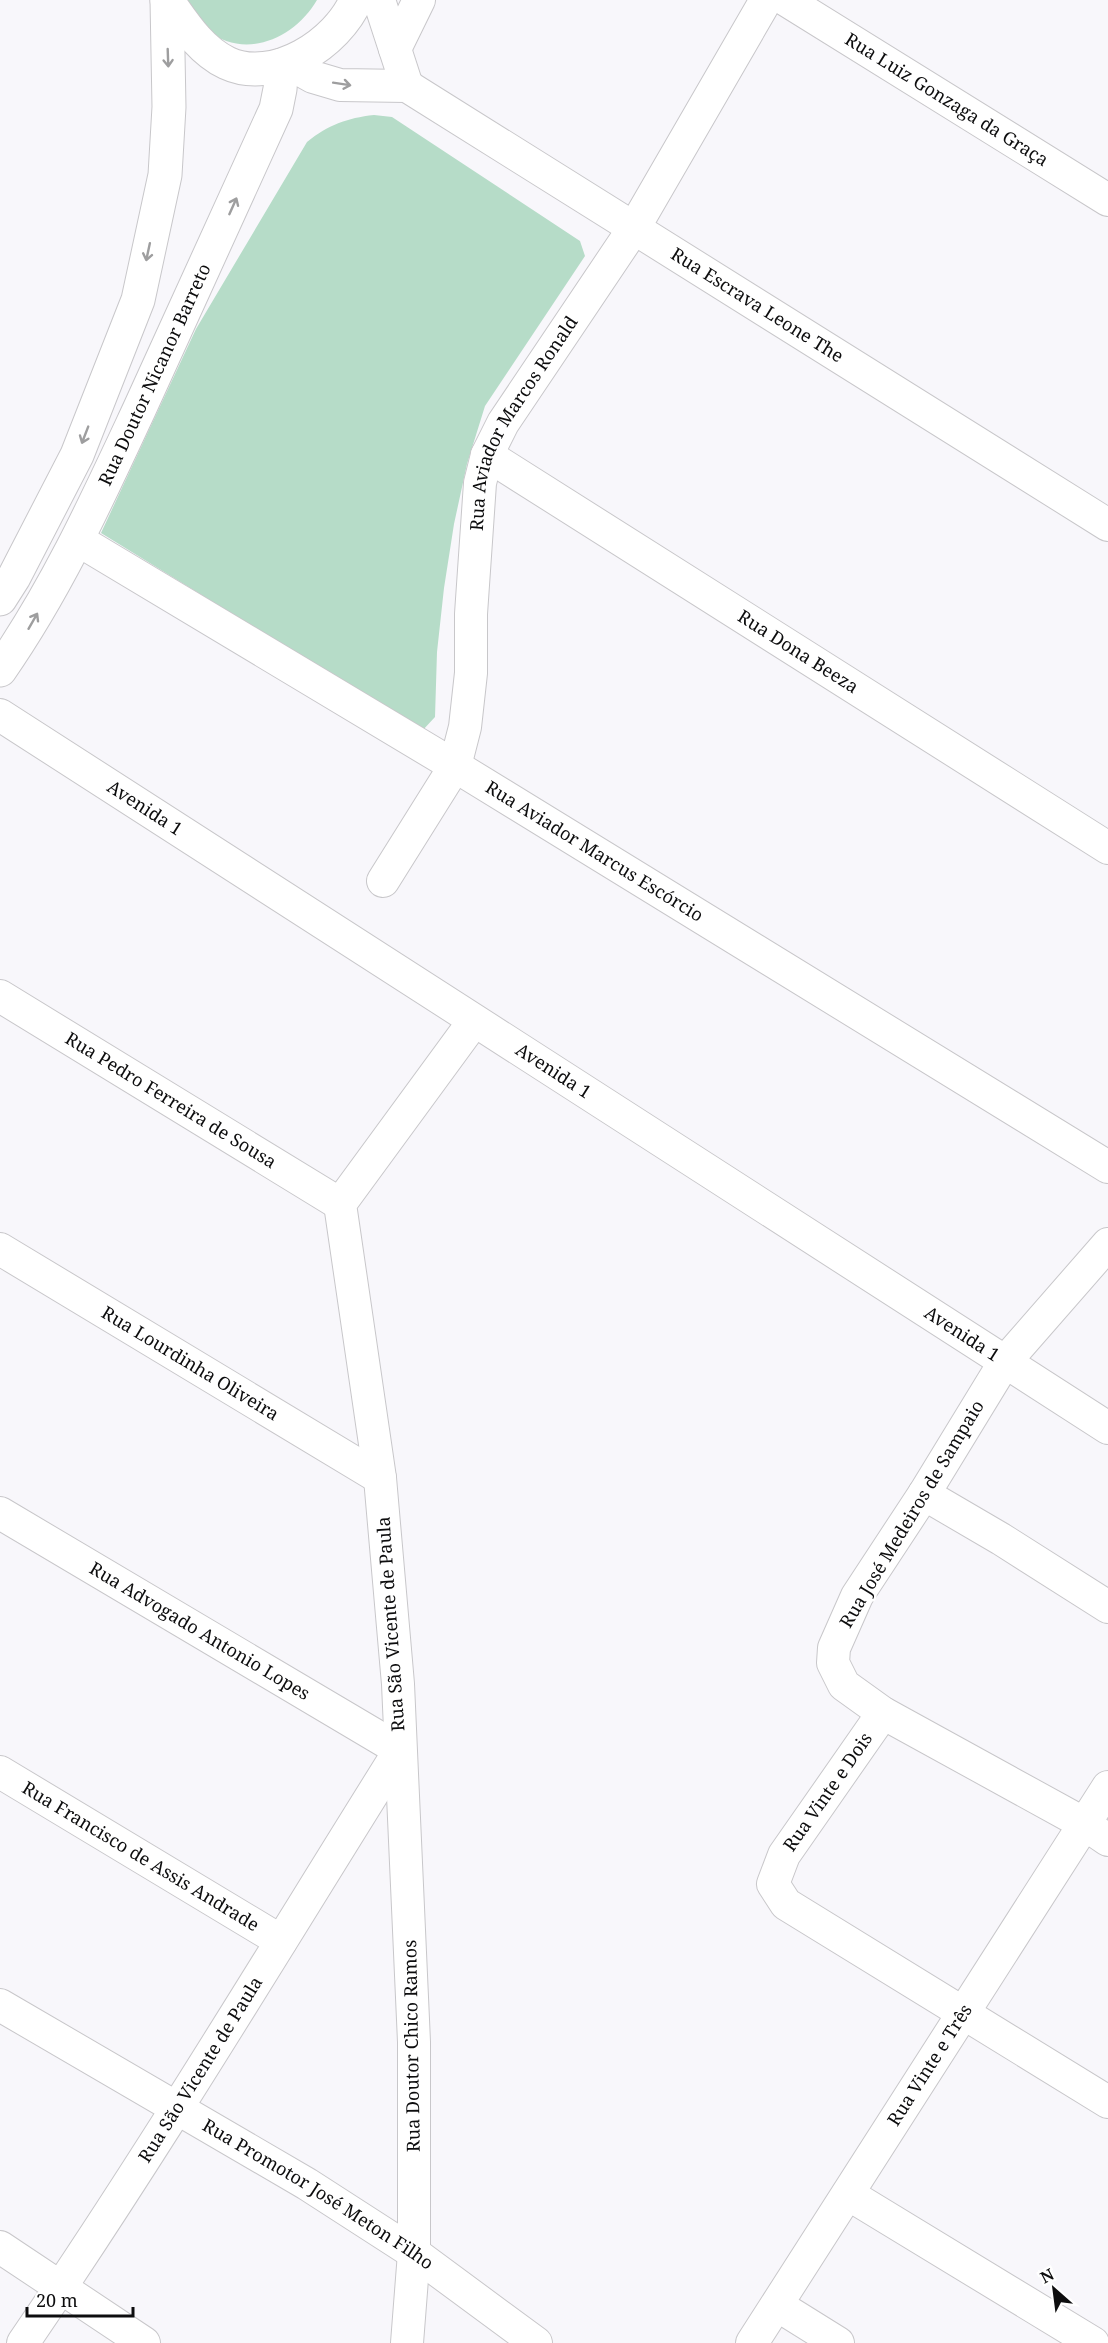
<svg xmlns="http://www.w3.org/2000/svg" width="1108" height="2343" font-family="'Noto Serif',serif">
<rect width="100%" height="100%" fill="#f8f7fb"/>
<!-- green -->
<g fill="#b6dcc8">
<path d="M185,0H317C295,38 245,61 207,30C199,22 192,9 185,0Z"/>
<path d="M374,115L392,117L580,241L585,256L485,406L467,464L454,524L444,588L437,652L435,717L422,731L101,533L196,329L307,142C328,125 347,118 374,115Z"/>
</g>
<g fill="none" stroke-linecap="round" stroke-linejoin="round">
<defs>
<g id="minor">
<polyline points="379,0 407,86"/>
<path id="s1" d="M786,0L1108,200"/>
<polyline points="395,49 419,0"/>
<path id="s2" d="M288,63L313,77L340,85L407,86L1108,525"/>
<path id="s3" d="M487,455L1108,848"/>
<path id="s4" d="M78,540L455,766L1108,1167"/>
<path id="s5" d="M0,715L1108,1428"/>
<path id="s6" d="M383,881L455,766L465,727L471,673V614L480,483L487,455L503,423L634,228L766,0"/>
<path id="s7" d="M0,996L340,1204"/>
<polyline points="1108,1244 1004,1363 924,1494 857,1596 834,1648 833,1663 844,1685 883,1713 1083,1823 1108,1840"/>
<path id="s8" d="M0,1249L380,1478"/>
<polyline points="924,1494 1001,1539 1108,1607"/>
<path id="s9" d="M0,1513L400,1750"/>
<polyline points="883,1713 784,1855 773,1884 786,1904 1108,2102"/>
<path id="s10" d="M0,1772L281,1941"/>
<path id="s11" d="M0,2005L307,2184L414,2253L536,2343"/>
<polyline points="848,2194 1093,2343"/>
<polyline points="0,2247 144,2343"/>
<polyline points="777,2305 838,2343"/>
<path id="s12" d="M23,2343C155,2150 276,1948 400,1750"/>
<polyline points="407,2343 414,2253 414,2042 398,1684 380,1478 340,1204 474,1021"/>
<path id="s13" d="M752,2343L1108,1787"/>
</g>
<path id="tertiary" d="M167,0C184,24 200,50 227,63C274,85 338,43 356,0"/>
<g id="secondary">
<polyline points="0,599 14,577 77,455 138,300 165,175 169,107 167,0"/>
<path id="s14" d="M0,670C57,588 97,500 139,410C185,310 231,210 276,109L280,89L282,65"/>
</g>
</defs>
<!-- minor casing -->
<use href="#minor" stroke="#c8c7ca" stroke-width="34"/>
<!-- tertiary casing -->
<use href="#tertiary" stroke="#c8c7ca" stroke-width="35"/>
<!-- secondary casing -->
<use href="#secondary" stroke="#c8c7ca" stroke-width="35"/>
<!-- minor -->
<use href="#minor" stroke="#fff" stroke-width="32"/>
<!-- tertiary -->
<use href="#tertiary" stroke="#fff" stroke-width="33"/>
<!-- secondary -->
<use href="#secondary" stroke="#fff" stroke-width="33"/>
</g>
<!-- one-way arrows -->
<defs><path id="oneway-shaft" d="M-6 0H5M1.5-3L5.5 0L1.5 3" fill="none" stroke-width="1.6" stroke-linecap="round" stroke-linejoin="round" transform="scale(1.5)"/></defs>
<g stroke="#9e9e9f">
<use href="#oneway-shaft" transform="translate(168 58) rotate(88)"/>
<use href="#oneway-shaft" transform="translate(342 84) rotate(9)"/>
<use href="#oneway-shaft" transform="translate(233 206) rotate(-66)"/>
<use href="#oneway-shaft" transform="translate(148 252) rotate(102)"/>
<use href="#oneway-shaft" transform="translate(85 435) rotate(111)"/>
<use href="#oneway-shaft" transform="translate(33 621) rotate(-60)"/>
</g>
<g text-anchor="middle" stroke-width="5" stroke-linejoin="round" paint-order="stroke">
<!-- street labels -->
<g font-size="18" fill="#0d0d0e" stroke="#fff">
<text dy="6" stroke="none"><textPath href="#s1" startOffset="189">Rua Luiz Gonzaga da Graça</textPath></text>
<text dy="6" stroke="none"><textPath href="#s2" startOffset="537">Rua Escrava Leone The</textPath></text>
<text dy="6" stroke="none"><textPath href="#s14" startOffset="334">Rua Doutor Nicanor Barreto</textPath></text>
<text dy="6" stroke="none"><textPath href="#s6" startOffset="492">Rua Aviador Marcos Ronald</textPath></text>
<text dy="6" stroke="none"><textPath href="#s3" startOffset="368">Rua Dona Beeza</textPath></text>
<text dy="6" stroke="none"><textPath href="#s5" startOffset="172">Avenida 1</textPath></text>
<text dy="6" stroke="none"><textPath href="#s4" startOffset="603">Rua Aviador Marcus Escórcio</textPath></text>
<text dy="6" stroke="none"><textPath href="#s5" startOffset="658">Avenida 1</textPath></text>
<text dy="6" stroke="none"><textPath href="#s7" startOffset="200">Rua Pedro Ferreira de Sousa</textPath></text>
<text dy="6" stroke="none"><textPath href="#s5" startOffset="1144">Avenida 1</textPath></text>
<text dy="6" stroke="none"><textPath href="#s8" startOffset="222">Rua Lourdinha Oliveira</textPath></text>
<text transform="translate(912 1514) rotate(-59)" y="6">Rua José Medeiros de Sampaio</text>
<text transform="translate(391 1624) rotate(-94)" y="6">Rua São Vicente de Paula</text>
<text dy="6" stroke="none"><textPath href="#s9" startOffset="232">Rua Advogado Antonio Lopes</textPath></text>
<text transform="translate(828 1792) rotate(-55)" y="6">Rua Vinte e Dois</text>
<text dy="6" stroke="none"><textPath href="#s10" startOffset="164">Rua Francisco de Assis Andrade</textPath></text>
<text transform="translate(412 2046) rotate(-91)" y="6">Rua Doutor Chico Ramos</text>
<text dy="6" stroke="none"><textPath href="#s13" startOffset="330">Rua Vinte e Três</textPath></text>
<text dy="6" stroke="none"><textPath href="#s12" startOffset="326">Rua São Vicente de Paula</textPath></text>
<text dy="6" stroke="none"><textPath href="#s11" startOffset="370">Rua Promotor José Meton Filho</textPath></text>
</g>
</g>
<!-- north arrow -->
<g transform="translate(1054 2289) rotate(332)" stroke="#ffffff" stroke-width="4.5" paint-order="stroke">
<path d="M0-4.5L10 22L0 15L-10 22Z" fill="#0d0d0e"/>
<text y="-9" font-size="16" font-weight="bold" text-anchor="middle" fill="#0d0d0e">N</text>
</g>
<!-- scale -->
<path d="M27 2307v9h106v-9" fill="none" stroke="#0d0d0e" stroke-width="3"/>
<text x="36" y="2307" font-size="18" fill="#0d0d0e" stroke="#ffffff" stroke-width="4.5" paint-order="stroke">20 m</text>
</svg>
